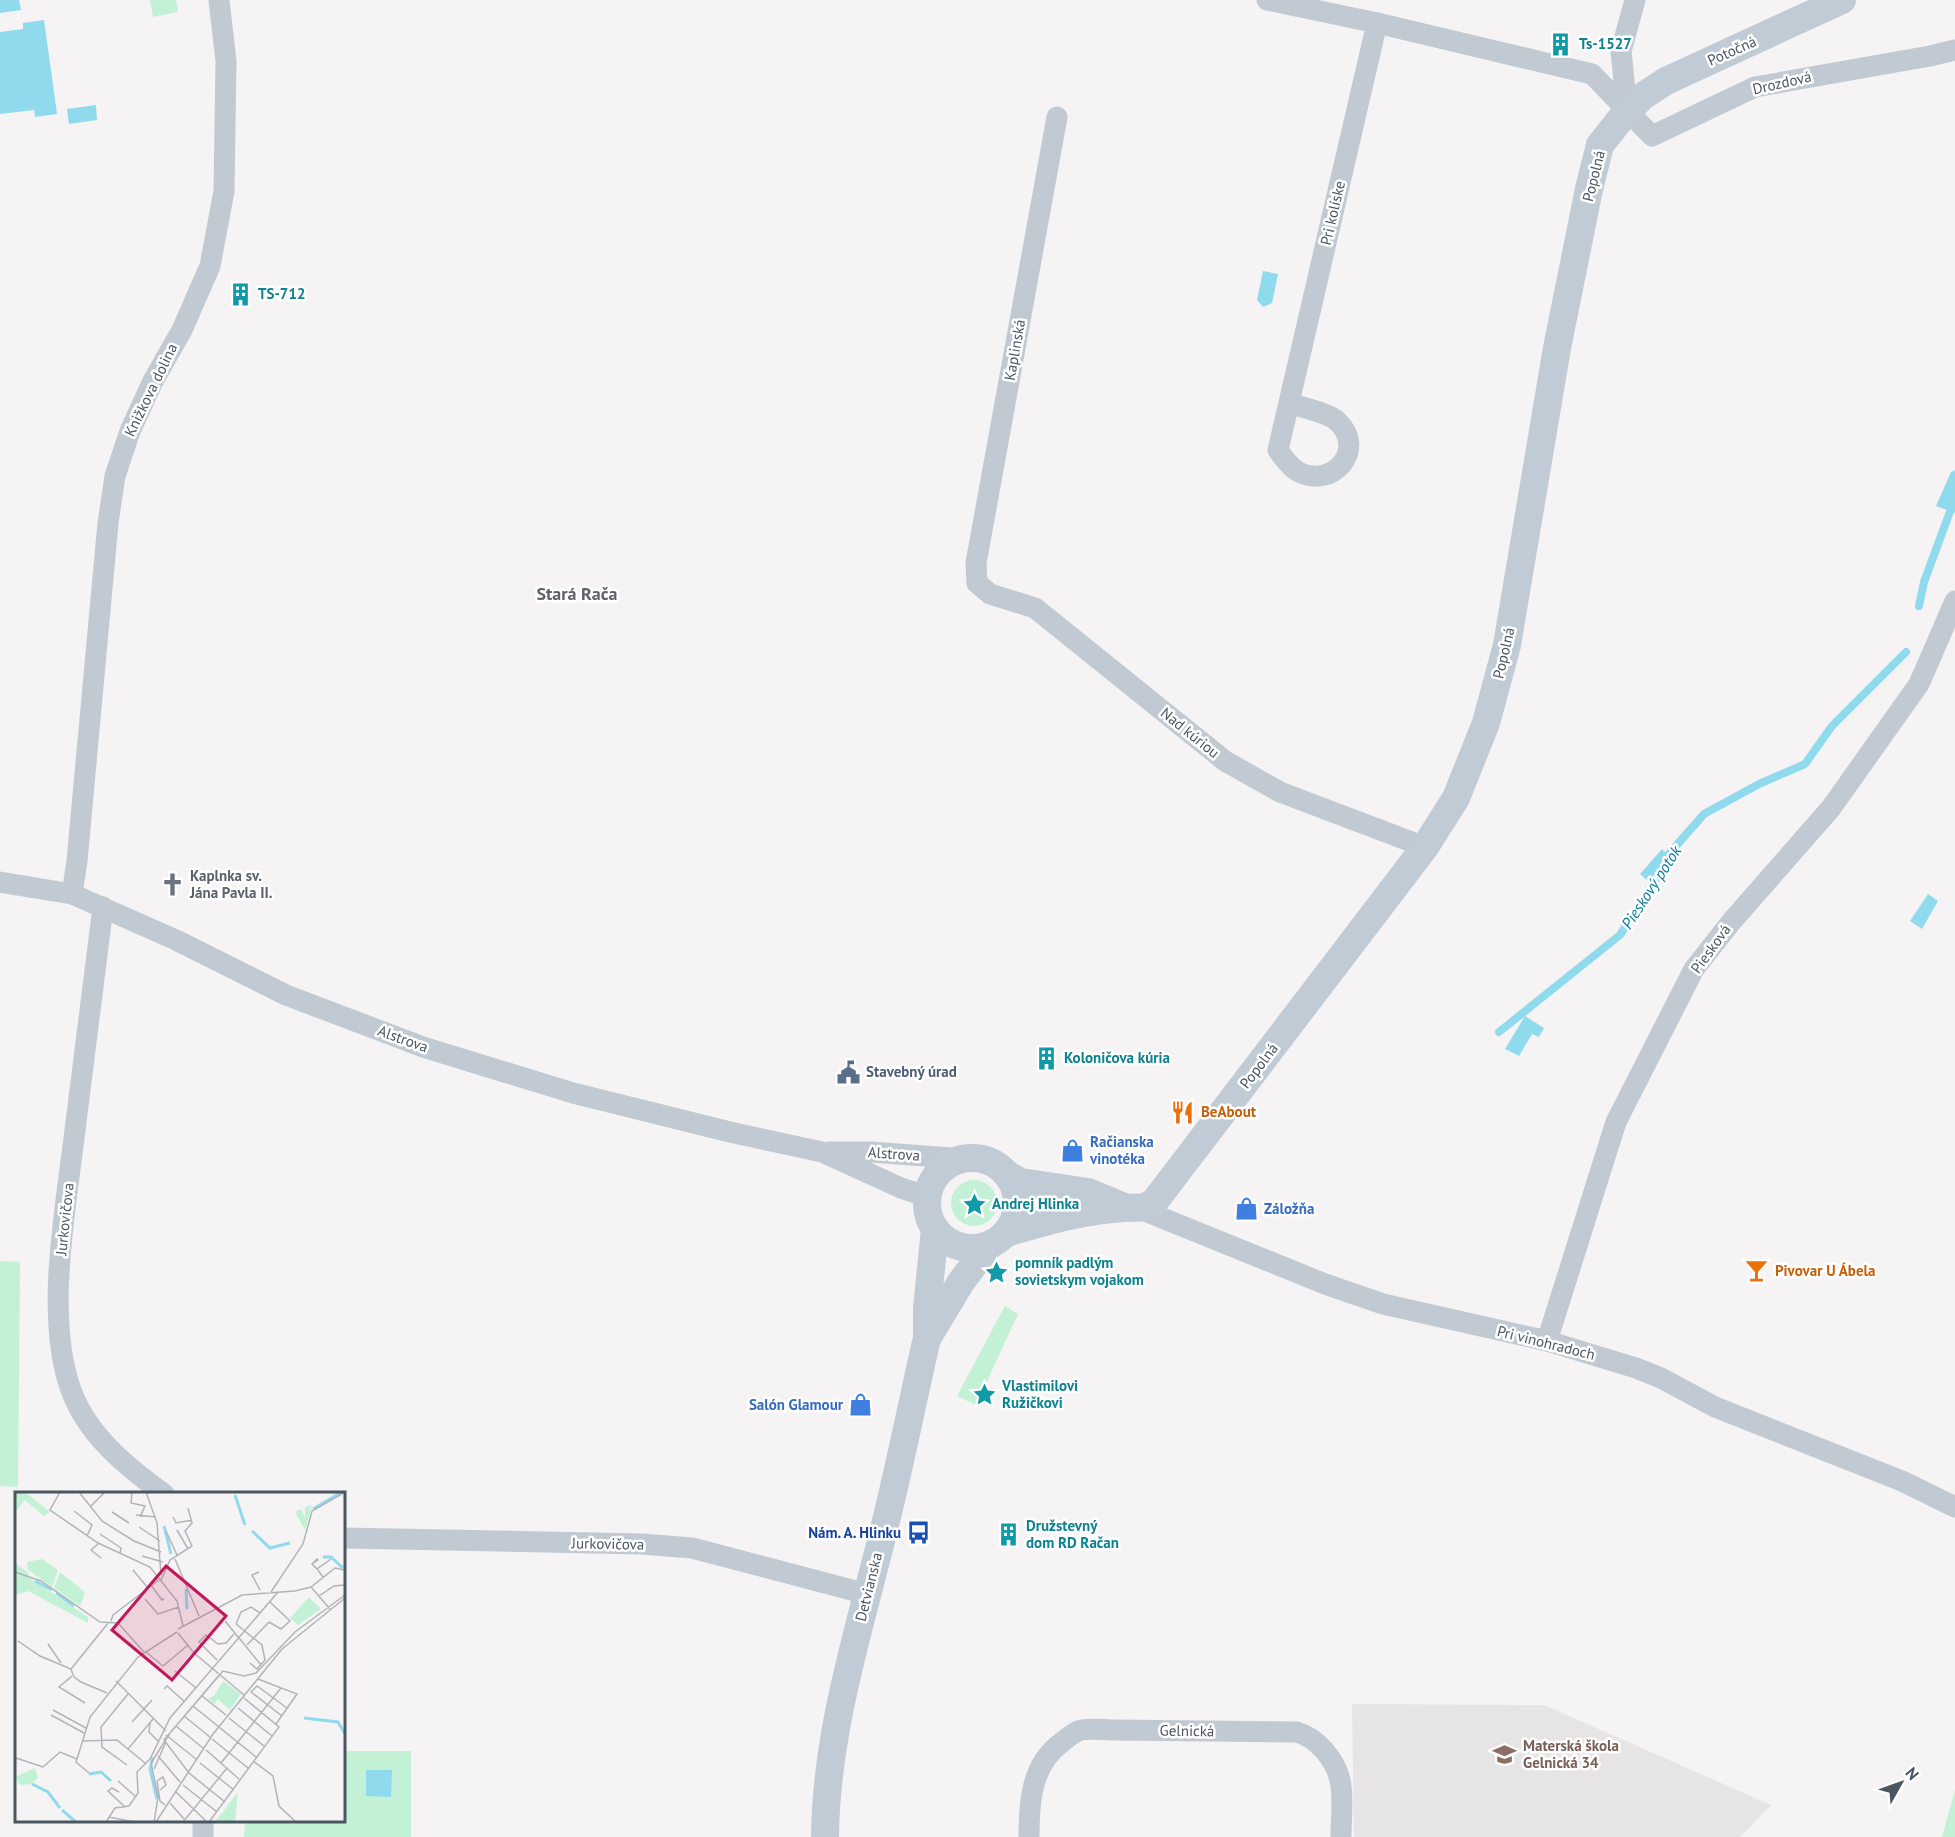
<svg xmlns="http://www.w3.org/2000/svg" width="1955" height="1837" font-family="'PT Sans',sans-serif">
<rect width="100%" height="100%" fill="#f5f3f3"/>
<!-- education -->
<polygon fill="#e6e4e5" points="1352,1704 1544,1705 1771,1805 1740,1837 1354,1837"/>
<!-- green -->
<g fill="#c3f1d5">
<polygon points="150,0 176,0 178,12 153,17"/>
<circle cx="974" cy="1203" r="23"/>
<polygon points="0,1261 20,1262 18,1487 0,1486"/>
<polygon points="1005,1306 1018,1314 976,1405 957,1396"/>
<polygon points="344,1751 411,1751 411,1837 244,1837 245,1821 344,1820"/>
<polygon points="1955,1790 1955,1837 1942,1837"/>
</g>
<!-- water -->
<g fill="#90daee">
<polygon points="0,0 19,0 21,10 0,13"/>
<polygon points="44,20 57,114 35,117 34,110 0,114 0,32 23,29 23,23"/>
<polygon points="96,105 97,120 69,124 67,109"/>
<polygon points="1263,271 1278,274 1272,303 1263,307 1257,300"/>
<polygon points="1955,470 1955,513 1936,506 1951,472"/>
<polygon points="1662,849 1675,862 1655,887 1640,874"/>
<polygon points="1928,894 1938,901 1922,929 1910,921"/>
<polygon points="1525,1016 1544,1028 1539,1037 1532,1034 1519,1056 1505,1049"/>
<polygon points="366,1770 392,1770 391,1797 366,1796"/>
</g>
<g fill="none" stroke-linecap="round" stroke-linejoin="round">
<!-- stream -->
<g stroke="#90daee" stroke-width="8">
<polyline points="1919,606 1924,582 1955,498"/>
<polyline points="1664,864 1668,855 1704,814 1759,784 1805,764 1832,726 1906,652"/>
<polyline points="1499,1032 1620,935 1657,877"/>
</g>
<!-- street -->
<g stroke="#c1cad2" stroke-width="21">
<polyline points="1267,0 1377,23 1592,74 1652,136 1755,87 1930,56 1955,50"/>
<polyline points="1627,111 1621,51 1635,0"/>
<polyline points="1057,117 976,563 977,583 990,594 1035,608 1225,761 1280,792 1425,847"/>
<path d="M1289,403C1301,407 1329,413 1337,421C1368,449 1332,491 1297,471C1289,466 1283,457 1278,450L1377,23"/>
<polyline points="0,882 72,894 176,940 286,995 423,1047 573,1093 730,1132 822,1152 901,1188 928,1197"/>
<polyline points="72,894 77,861 108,523 115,476 130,431 153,381 182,330 210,266 224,191 226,61 219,0"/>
<path d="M103,907C93,984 84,1061 74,1138C65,1213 45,1318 71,1390C87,1435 127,1467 164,1494"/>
<polyline points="829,1152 871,1152 965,1159"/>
<polyline points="1140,1209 1325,1284 1383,1304 1547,1341 1636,1368 1661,1378 1715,1407 1902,1481 1955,1507"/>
<polyline points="1547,1341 1616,1122 1694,969 1732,921 1831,808 1919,684 1955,601"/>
<polyline points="344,1538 642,1544 692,1548 867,1594"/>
<polyline points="203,1837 203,1820"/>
<path d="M1029,1837C1029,1803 1031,1765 1061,1743C1067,1738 1074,1732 1081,1730C1092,1728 1104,1730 1114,1730L1297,1732C1317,1738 1335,1759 1340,1780C1344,1797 1341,1819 1341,1837"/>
</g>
<!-- secondary -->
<g stroke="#c1cbd6" stroke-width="28">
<circle cx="972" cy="1203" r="45"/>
<polyline points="1006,1174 1021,1182 1088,1192 1124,1207"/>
<path d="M1006,1233C1045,1222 1084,1210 1125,1208C1138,1207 1144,1210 1155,1201L1425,847L1456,798L1486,723L1507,645L1557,348L1589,189L1600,145L1627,111L1643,96L1666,81L1842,0"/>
<polyline points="928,1337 961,1282 989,1245"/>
<path d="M825,1837C826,1729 861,1624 886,1521C901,1460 913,1399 927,1338V1308L935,1229"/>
</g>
</g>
<!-- icons -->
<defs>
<symbol id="building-bare" viewBox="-9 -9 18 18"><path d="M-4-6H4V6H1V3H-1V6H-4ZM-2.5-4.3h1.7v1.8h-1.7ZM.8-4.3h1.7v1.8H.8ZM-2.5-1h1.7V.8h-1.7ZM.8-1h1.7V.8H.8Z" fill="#0f9aa8" stroke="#fff" stroke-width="2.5" paint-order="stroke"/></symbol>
<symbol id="church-bare" viewBox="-9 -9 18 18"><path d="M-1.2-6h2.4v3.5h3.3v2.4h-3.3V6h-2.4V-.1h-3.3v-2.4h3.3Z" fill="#6b7280" stroke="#fff" stroke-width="2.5" paint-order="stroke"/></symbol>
<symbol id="civic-bare" viewBox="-9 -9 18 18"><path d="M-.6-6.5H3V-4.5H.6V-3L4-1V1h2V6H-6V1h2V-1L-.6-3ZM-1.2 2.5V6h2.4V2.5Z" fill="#5c6f8a" stroke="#fff" stroke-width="2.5" paint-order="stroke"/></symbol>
<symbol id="restaurant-bare" viewBox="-9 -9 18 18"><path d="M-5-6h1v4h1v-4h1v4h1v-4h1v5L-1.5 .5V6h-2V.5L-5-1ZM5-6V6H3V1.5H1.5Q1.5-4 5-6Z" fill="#e8710a" stroke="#fff" stroke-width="2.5" paint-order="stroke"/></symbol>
<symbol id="shop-bare" viewBox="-9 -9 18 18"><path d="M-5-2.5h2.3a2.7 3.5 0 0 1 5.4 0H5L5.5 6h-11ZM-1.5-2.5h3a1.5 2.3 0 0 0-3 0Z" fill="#3f7fe0" stroke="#fff" stroke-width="2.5" paint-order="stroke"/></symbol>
<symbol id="sight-bare" viewBox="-9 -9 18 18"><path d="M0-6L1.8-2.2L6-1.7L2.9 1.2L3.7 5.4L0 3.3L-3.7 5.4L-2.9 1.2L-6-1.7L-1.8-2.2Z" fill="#0f9aa8" stroke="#fff" stroke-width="2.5" paint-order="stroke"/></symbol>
<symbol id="bar-bare" viewBox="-9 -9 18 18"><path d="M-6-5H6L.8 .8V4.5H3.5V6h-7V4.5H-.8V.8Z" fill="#e8710a" stroke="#fff" stroke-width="2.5" paint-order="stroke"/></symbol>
<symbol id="bus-bare" viewBox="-9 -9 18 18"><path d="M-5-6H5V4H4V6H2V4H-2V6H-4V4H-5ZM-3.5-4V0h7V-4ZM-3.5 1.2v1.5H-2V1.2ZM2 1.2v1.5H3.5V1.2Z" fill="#1a4fb4" stroke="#fff" stroke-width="2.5" paint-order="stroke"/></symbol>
<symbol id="school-bare" viewBox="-9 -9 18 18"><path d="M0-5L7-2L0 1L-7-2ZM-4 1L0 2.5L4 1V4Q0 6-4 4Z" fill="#8d6e63" stroke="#fff" stroke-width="2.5" paint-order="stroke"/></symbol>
</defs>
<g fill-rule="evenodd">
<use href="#building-bare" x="1544" y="28" width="33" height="33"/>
<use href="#building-bare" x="224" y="278" width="33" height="33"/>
<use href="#church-bare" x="156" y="868" width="33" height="33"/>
<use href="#building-bare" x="1030" y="1042" width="33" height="33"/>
<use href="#civic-bare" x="832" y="1056" width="33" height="33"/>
<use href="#restaurant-bare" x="1166" y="1096" width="33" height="33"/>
<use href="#shop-bare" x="1056" y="1134" width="33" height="33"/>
<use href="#sight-bare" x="958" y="1188" width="33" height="33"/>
<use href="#shop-bare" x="1230" y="1192" width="33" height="33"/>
<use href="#bar-bare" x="1740" y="1254" width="33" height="33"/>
<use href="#sight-bare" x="980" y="1256" width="33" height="33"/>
<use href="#sight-bare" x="968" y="1378" width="33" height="33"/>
<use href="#shop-bare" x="844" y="1388" width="33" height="33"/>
<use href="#bus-bare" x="902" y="1516" width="33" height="33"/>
<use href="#building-bare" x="992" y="1518" width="33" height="33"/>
<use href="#school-bare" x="1488" y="1738" width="33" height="33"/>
</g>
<g text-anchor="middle" stroke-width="5" stroke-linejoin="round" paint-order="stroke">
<!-- culture labels -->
<g font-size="15" font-weight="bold" fill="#0d838f" stroke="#fff" text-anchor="start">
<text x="1579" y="49">Ts-1527</text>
<text x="258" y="299">TS-712</text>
<text x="1064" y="1063">Koloničova kúria</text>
<text x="992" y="1209">Andrej Hlinka</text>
<text x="1015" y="1268">pomník padlým<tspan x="1015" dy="17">sovietskym vojakom</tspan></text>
<text x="1002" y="1391">Vlastimilovi<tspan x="1002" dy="17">Ružičkovi</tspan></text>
<text x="1026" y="1531">Družstevný<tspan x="1026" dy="17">dom RD Račan</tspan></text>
</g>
<!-- street labels -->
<g font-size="15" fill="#4a5661" stroke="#fff">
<text transform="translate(1732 51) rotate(-24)" y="5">Potočná</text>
<text transform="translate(1782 83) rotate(-13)" y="5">Drozdová</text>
<text transform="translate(1594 176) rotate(-76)" y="5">Popolná</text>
<text transform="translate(1333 213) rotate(-77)" y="5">Pri kolíske</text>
<text transform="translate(1015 350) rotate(-80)" y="5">Kaplinská</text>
<text transform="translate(151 390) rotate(-64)" y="5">Knižkova dolina</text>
<text transform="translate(1504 653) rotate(-77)" y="5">Popolná</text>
<text transform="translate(1190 733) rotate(39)" y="5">Nad kúriou</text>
<text transform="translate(1711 949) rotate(-54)" y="5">Piesková</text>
<text transform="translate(403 1039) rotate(20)" y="5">Alstrova</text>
<text transform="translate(1259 1066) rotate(-53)" y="5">Popolná</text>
<text transform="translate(894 1154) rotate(4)" y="5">Alstrova</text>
<text transform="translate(65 1219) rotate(-84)" y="5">Jurkovičova</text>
<text transform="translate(1546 1343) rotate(14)" y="5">Pri vinohradoch</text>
<text transform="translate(608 1544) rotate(1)" y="5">Jurkovičova</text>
<text transform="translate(869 1587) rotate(-76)" y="5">Detvianska</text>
<text transform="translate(1187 1731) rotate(1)" y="5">Gelnická</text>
</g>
<!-- worship labels -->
<g font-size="15" font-weight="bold" fill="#5b616d" stroke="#fff" text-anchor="start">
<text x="190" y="881">Kaplnka sv.<tspan x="190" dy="17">Jána Pavla II.</tspan></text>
</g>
<!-- service labels -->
<g font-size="15" font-weight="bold" fill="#4e5e75" stroke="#fff" text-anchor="start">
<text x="866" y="1077">Stavebný úrad</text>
</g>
<!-- food labels -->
<g font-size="15" font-weight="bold" fill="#c56008" stroke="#fff" text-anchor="start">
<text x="1201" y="1117">BeAbout</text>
<text x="1775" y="1276">Pivovar U Ábela</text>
</g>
<!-- shop labels -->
<g font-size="15" font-weight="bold" fill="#366cbe" stroke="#fff" text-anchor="start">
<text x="1090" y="1147">Račianska<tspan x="1090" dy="17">vinotéka</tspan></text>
<text x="1264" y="1214">Záložňa</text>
<text x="843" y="1410" text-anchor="end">Salón Glamour</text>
</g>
<!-- transit labels -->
<g font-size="15" font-weight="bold" fill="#164399" stroke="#fff" text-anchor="end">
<text x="901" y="1538">Nám. A. Hlinku</text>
</g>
<!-- education labels -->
<g font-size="15" font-weight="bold" fill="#785e54" stroke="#fff" text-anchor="start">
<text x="1523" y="1751">Materská škola<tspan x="1523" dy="17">Gelnická 34</tspan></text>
</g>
<!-- water labels -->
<g font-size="16" font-style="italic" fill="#0c7c9b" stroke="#fff">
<text transform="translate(1651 887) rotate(-57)" y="6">Pieskový potok</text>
</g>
<!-- quarter labels -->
<g font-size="18" font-weight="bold" fill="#5f6368" stroke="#fff">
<text x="577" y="600">Stará Rača</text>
</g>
</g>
<!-- overview -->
<g transform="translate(15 1492)">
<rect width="330" height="330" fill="#f5f3f3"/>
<path d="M0,0H10L35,20L29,24L10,8L0,20ZM296,13L297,14L290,38L280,20L286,17L290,25V15ZM27,67L43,78L37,95L13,78L12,70ZM0,71L14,81L13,85L73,125V131L13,99L0,103ZM45,80L70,100L65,114L39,96ZM294,105L306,117L283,133L275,126ZM208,189L226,202L215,218L203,207L199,212L193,207L199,204ZM20,276L23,286L16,292L5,293L0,285ZM223,300L220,330H200Z" fill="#c3f1d5"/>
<path fill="none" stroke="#90daee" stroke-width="3" d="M220,3L230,33M298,17L325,1M149,34L156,62M237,39L255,56L275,51M308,65H316L328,76M20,89L37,98M171,97L172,117M41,101L59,114M289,226L323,230L330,242M138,265L135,277L142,307M74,282L86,280L96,289M17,292L33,300L45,316M47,318L61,330"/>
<path fill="none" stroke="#b1b4b9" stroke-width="1.5" d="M45,0L35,18L83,51L135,75L162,109L168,134M64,0L87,29L119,49L146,60M117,0L116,11L130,14L125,25M131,0L142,31L146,83M76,14L90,0M59,19L77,33L72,44M97,20L114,31M121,23L141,25M158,25L161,31L177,28M124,35L145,49M162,38L173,57M151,39L162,63M85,42L106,56L105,61M83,52L76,58L86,66M127,64L148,70M160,67L184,124M297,72L302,67L303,68L297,72L302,77M118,78L133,96M0,80L26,89L85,130L103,131L129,160M244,80L237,83L245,98M308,85L302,77L316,67M146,88L155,68L177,54L170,39L177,31L173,16M136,93L147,108L149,107H146M296,95L315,117M256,100L288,52L297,19L330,0M304,104L319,94L330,93M130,107L143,122L164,115M96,129L98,123L144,88M210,129L224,146M254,130L266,137L275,129L255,110M221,132L247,153L250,168L242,177L235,171M221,132L226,120L236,115L245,121M163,137L227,103L280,99L296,95L320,76L330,78M163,141L179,161L229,203M224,146L246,173M3,149L25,164L56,177L59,185L66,190L92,201M33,152L46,171M232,153L254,130M130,159L148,174L173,153M202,168L184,150L191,143L203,152L211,151L219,142M56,177L94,130M160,179L181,196M205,182L149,248L174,281L210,310M57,184L44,195L70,211M243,187L282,202L261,232M101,189L151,239M149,197L152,194L170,210M187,204L211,223M178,214L241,265M223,216L257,244M38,218L71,236M36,223L69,241M169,224L195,245M267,224L236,200L242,194L272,216M214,226L249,254M117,230L137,208M135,231L134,240L144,250M161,234L188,256M151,243L181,267M197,247L233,276M68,249L102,248L130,271M113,257L138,227M191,258L224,287M143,264L165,290M1,266L28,275L45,260L62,267M238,269L258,284L264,314L281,330M185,271L219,298M206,271L266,196M112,273L87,255L86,235L113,202M139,277L151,250M74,281L61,270L75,225L123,165L162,140M103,289L120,304M168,293L202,320M145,298L151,293L148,285L142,289L145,309L150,313M104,300L97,296L93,299L110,315M161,300L192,330M155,311L169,327M94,325L119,330M91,330L100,316L114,314L123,301L122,280L135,267L155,226L263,100M139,330L143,305L136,271L155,241L208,179L229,184L241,181L280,140L330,103M141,330L198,242L267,157L330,106M168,330L212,276M194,330L264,235L229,206"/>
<path fill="#c2185b" fill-opacity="0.15" stroke="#c2185b" stroke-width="3" d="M151,74L211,124L157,188L97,138Z"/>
<rect width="330" height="330" fill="none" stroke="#4a5661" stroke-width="3"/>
</g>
<!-- north arrow -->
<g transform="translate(1901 1783) rotate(50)" stroke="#ffffff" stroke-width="4.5" paint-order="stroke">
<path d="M0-4.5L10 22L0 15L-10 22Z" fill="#4a5661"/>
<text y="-9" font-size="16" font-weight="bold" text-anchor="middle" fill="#4a5661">N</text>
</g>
</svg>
